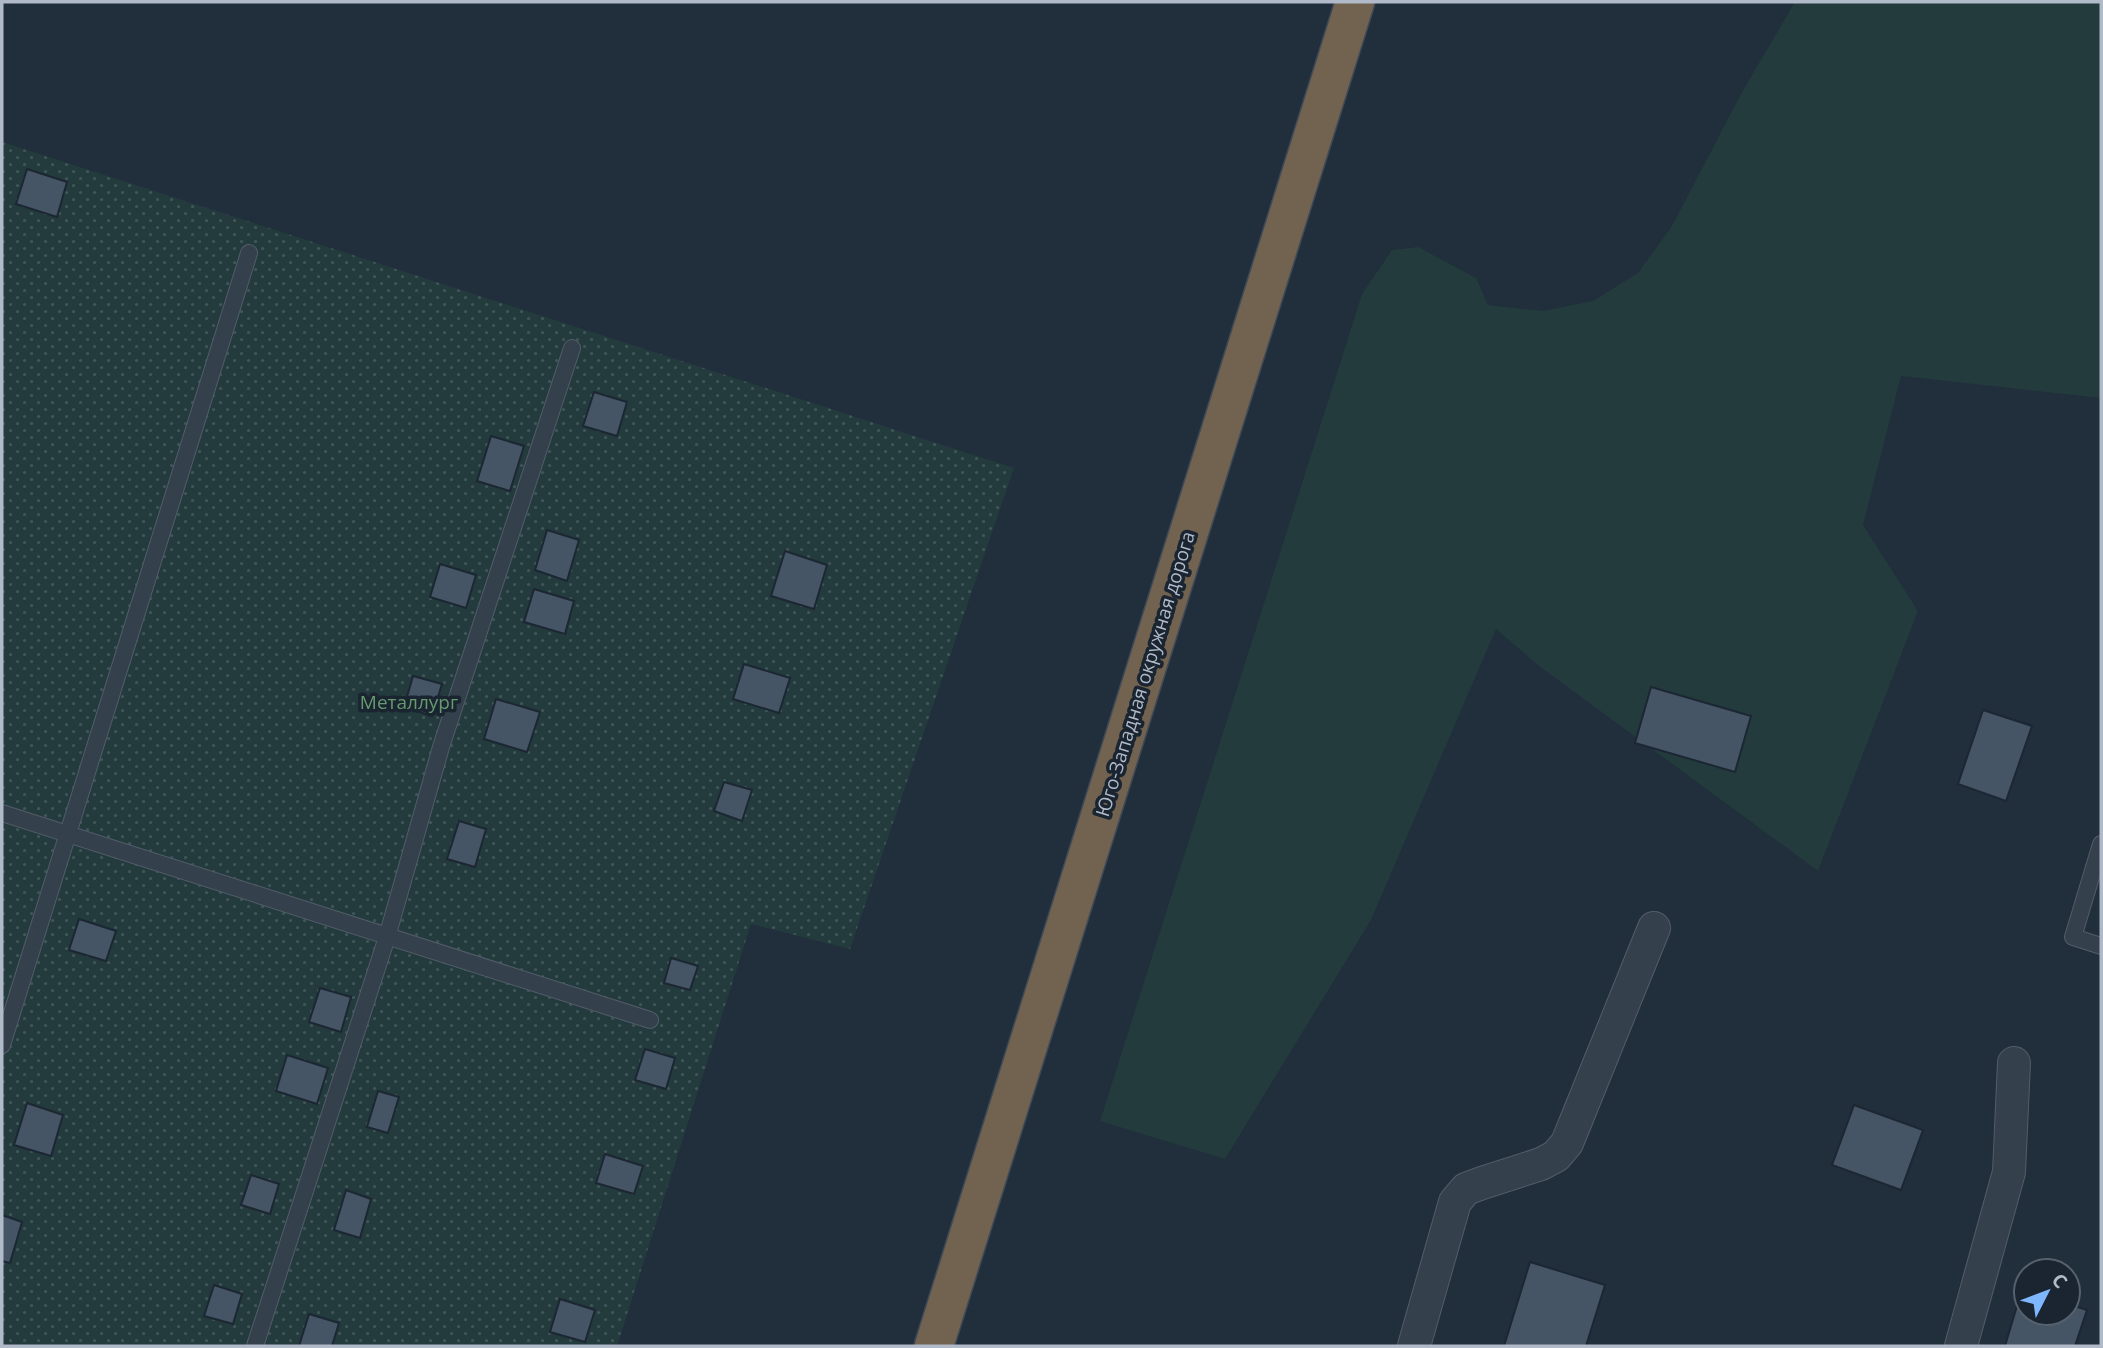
<svg xmlns="http://www.w3.org/2000/svg" width="2103" height="1348" font-family="'Open Sans',sans-serif">
<defs>
<pattern id="garden-dots" width="8" height="8" patternUnits="userSpaceOnUse" patternTransform="scale(1.75)"><rect width="8" height="8" fill="#233b3d"/><path d="M2 2h.1M6 6h.1" fill="none" stroke="#405558" stroke-width="1.8" stroke-linecap="round"/></pattern>
</defs>
<rect width="100%" height="100%" fill="#212e3c"/>
<!-- green -->
<polygon fill="#233b3d" points="1795,2 2101,2 2101,398 1901,376 1863,525 1918,611 1818,871 1539,666 1496,629 1371,920 1225,1159 1100,1121 1362,294 1392,250 1418,247 1476,278 1488,305 1543,311 1593,301 1638,273 1672,226 1742,92"/>
<!-- garden -->
<polygon fill="url(#garden-dots)" points="2,142 1014,468 850,949 751,924 617,1346 2,1346"/>
<!-- building -->
<g fill="#465565" stroke="#1c2733" stroke-width="2">
<polygon points="27,169 67,182 57,217 16,204"/>
<polygon points="594,392 627,402 617,436 583,426"/>
<polygon points="491,436 524,446 510,491 477,481"/>
<polygon points="547,530 579,540 567,581 535,570"/>
<polygon points="785,551 827,565 814,609 771,596"/>
<polygon points="440,564 476,575 466,608 430,597"/>
<polygon points="534,589 574,601 565,634 524,622"/>
<polygon points="744,664 790,678 779,713 733,699"/>
<polygon points="413,676 442,684 432,716 404,707"/>
<polygon points="1651,687 1751,716 1735,772 1635,743"/>
<polygon points="496,699 540,712 527,752 484,739"/>
<polygon points="1983,710 2032,726 2006,801 1958,784"/>
<polygon points="724,782 752,790 742,821 714,811"/>
<polygon points="459,821 486,829 475,867 447,859"/>
<polygon points="79,919 116,931 106,961 69,950"/>
<polygon points="671,958 698,966 690,990 664,983"/>
<polygon points="320,988 351,997 341,1032 309,1022"/>
<polygon points="645,1049 675,1058 666,1089 635,1080"/>
<polygon points="287,1055 328,1068 317,1104 276,1091"/>
<polygon points="378,1091 399,1097 388,1133 367,1127"/>
<polygon points="27,1103 63,1115 51,1156 14,1145"/>
<polygon points="1854,1105 1923,1130 1901,1190 1832,1165"/>
<polygon points="605,1154 643,1166 634,1194 596,1183"/>
<polygon points="251,1175 279,1184 270,1214 241,1205"/>
<polygon points="346,1190 371,1199 360,1238 334,1230"/>
<polygon points="2,1215 22,1222 10,1263 2,1261"/>
<polygon points="1530,1262 1605,1285 1586,1346 1504,1346"/>
<polygon points="214,1285 242,1294 233,1324 204,1316"/>
<polygon points="2022,1289 2026,1291 2026,1313 2068,1313 2068,1304 2087,1310 2075,1346 2005,1346"/>
<polygon points="560,1299 595,1310 585,1342 550,1332"/>
<polygon points="309,1314 339,1323 332,1346 299,1346"/>
</g>
<g fill="none" stroke-linecap="round" stroke-linejoin="round">
<defs>
<g id="lane">
<polyline points="2,813 650,1020"/>
<polyline points="2101,844 2073,937 2101,946"/>
<polyline points="2,1045 249,253"/>
<polyline points="255,1346 387,937 441,747 572,348"/>
</g>
<g id="street">
<polyline points="1414,1346 1455,1202 1466,1189 1482,1183 1541,1164 1556,1156 1567,1143 1654,928"/>
<polyline points="1961,1346 2009,1172 2014,1063"/>
</g>
<polyline id="highway" points="934,1346 1355,2"/>
</defs>
<!-- lane casing -->
<use href="#lane" stroke="#535d6a" stroke-width="18"/>
<!-- street casing -->
<use href="#street" stroke="#535d6a" stroke-width="34"/>
<!-- highway casing -->
<use href="#highway" stroke="#404a57" stroke-width="41"/>
<!-- lane -->
<use href="#lane" stroke="#34404c" stroke-width="16"/>
<!-- street -->
<use href="#street" stroke="#34404c" stroke-width="32"/>
<!-- highway -->
<use href="#highway" stroke="#726351" stroke-width="38"/>
</g>
<g text-anchor="middle" stroke-width="7" stroke-linejoin="round" paint-order="stroke">
<!-- street labels -->
<g font-size="19" fill="#b0bac8" stroke="#1a2531">
<text transform="translate(1145 674) rotate(-73)" y="7">Юго-Западная окружная дорога</text>
</g>
<!-- park labels -->
<g font-size="19" fill="#659a6e" stroke="#1a2531">
<text x="409" y="709">Металлург</text>
</g>
</g>
<!-- border -->
<rect width="2103" height="1348" fill="none" stroke="#b0bac8" stroke-width="7"/>
<!-- north arrow -->
<g transform="translate(2047 1292) rotate(48)"><circle r="33" fill="#1a2531" stroke="#56616d" stroke-width="2"/>
<path d="M0-5L12 26L0 18L-12 26Z" fill="#7eb7fe"/>
<text y="-10" font-size="19" font-weight="bold" text-anchor="middle" fill="#b0bac8">С</text>
</g>
</svg>
